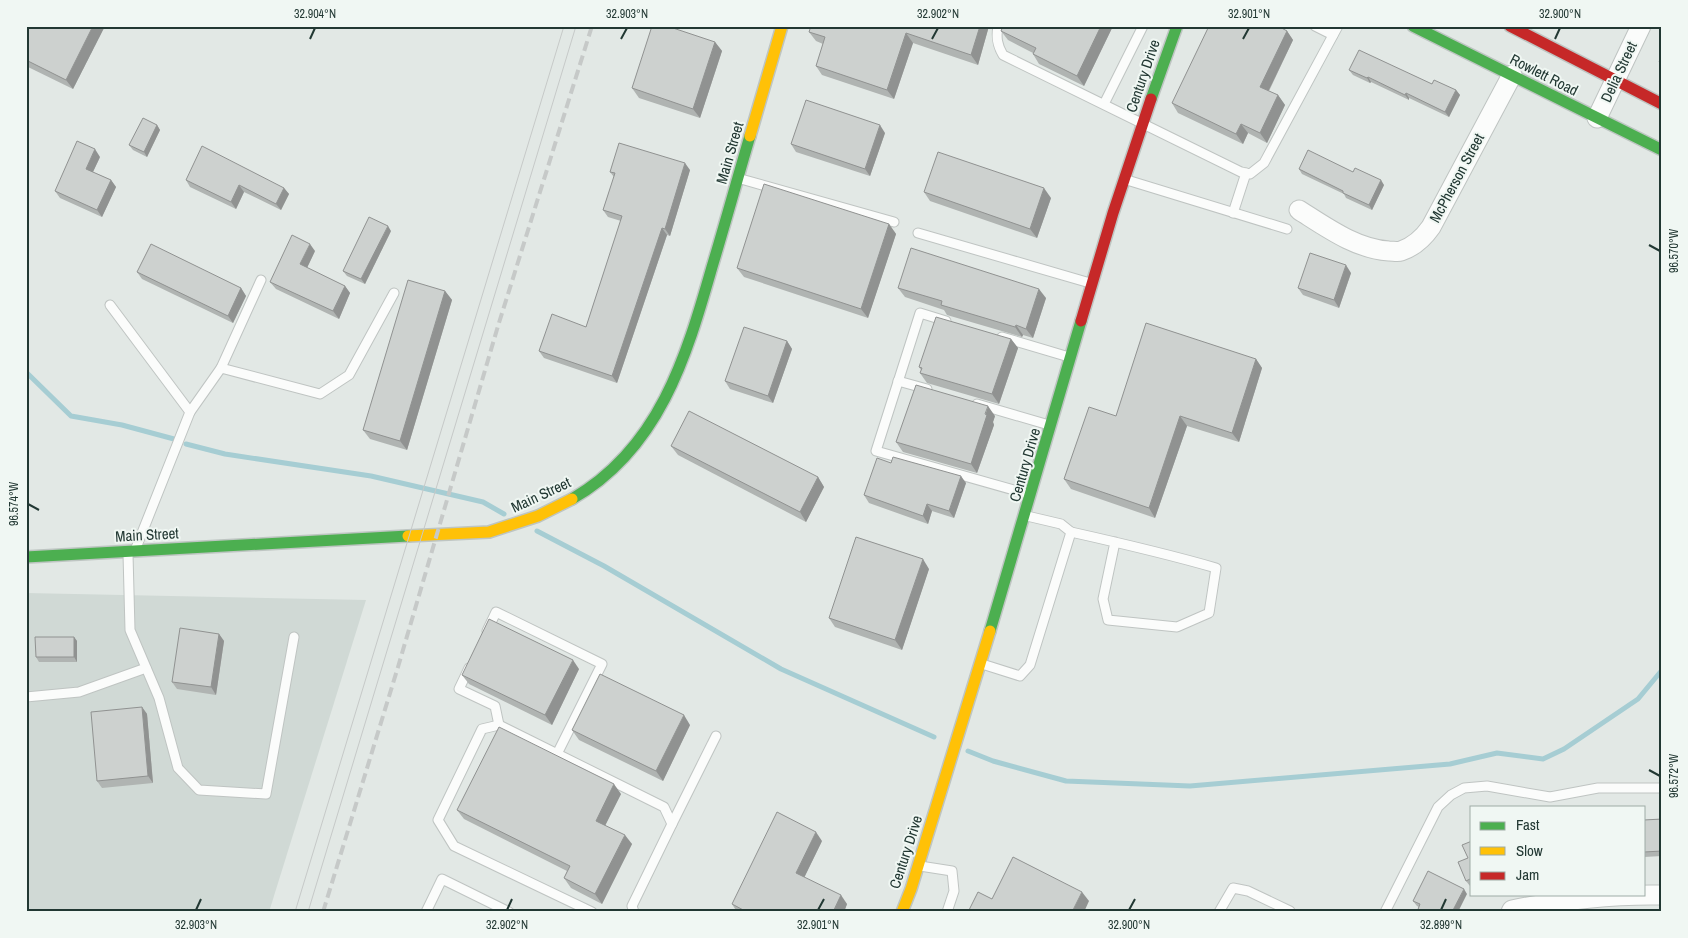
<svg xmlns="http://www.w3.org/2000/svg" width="1688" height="938" font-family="'Archivo Narrow',sans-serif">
<rect width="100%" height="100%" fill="#e2e8e5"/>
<!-- built -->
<polygon fill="#d0d9d5" points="26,593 366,600 269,912 26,912"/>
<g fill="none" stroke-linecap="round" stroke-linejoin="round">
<!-- stream -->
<g stroke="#a6cdd3" stroke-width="5">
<polyline points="26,372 71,416 122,425 174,439"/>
<polyline points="186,444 225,454 371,476 483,502 504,514"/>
<polyline points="537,531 604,566 781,669 934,737"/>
<polyline points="968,751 993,761 1066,781 1190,786 1450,764 1497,753 1543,759 1564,749 1638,699 1662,670"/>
</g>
<defs>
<g id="lane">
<path d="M998,26C996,37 997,45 1003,55L1241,172L1250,174L1264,163L1338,26"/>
<polyline points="1315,26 1333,35"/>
<polyline points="1104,104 1143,26"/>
<polyline points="741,179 894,222"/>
<polyline points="1127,180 1287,229"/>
<polyline points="1233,213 1246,173"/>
<polyline points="918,233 1090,283"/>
<polyline points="110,305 190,412"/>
<polyline points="946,321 920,313 876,451 1028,494"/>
<polyline points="1002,337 1069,357"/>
<polyline points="221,368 261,280"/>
<polyline points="898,381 927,389"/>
<polyline points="977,404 1049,425"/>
<path d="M1071,532C1120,543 1168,554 1216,568L1209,613L1177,627L1108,620L1103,599L1115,542"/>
<polyline points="136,548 190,412 221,368 320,394 349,375 394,293"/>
<polyline points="128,554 130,630 159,698 178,768 199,790 266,794 294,637"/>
<polyline points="487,631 496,612 602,664 557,754"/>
<polyline points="982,664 1020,676 1030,665 1071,532 1061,524 1027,516"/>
<polyline points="469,668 459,689 495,706 499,725"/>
<polyline points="26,697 79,692 146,668"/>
<polyline points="672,824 716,736"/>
<polyline points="920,866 952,871 954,891 947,912"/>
<polyline points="426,912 442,879 509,912"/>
<polyline points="592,912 454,846 438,820 482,729 499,725 664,807 672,824 632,906 634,912"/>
<polyline points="1219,912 1233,888 1248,891 1290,911"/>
<polyline points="1385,912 1438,807 1451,795 1464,788 1487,786 1550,797 1598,788 1662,788"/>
</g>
<g id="street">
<polyline points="1597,118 1641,26"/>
<path d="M1299,210C1326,227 1356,249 1389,251C1393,251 1398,252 1401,251C1413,247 1424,237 1431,227L1512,75"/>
<path d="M1511,912L1512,910C1561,900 1611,894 1662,895"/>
</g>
<g id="fast">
<polyline points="1413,26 1662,150"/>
<polyline points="1151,99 1177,26"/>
<path d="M572,499C659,449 686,358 712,267C725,224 737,180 750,136"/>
<polyline points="26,557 408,536"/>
<polyline points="990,631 1081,321"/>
</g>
<g id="slow">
<polyline points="750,136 782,26"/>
<polyline points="408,536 489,532 538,516 572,499"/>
<polyline points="902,912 911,889 990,631"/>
</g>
<g id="jam">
<polyline points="1510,26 1662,104"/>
<polyline points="1081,321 1113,213 1151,99"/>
</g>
</defs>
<!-- lane casing -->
<use href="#lane" stroke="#bfc4c2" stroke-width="11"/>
<!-- street casing -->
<use href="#street" stroke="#bfc4c2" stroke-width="21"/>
<!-- fast casing -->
<use href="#fast" stroke="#bec5c2" stroke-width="14"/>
<!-- slow casing -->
<use href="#slow" stroke="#bec5c2" stroke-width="14"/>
<!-- jam casing -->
<use href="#jam" stroke="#bec5c2" stroke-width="14"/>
<!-- lane -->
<use href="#lane" stroke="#fbfcfb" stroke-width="9"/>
<!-- street -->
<use href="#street" stroke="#fbfcfb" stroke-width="19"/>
<!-- fast -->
<use href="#fast" stroke="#4caf50" stroke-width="11"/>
<!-- slow -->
<use href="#slow" stroke="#ffc107" stroke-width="11"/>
<!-- jam -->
<use href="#jam" stroke="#c62828" stroke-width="11"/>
<!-- tram -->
<g stroke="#c6c9c8" stroke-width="1">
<polyline points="295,912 564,26"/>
<polyline points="308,912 576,26"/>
</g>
<!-- rail -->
<polyline stroke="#c6c9c8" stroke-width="4" stroke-dasharray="10 5" stroke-linecap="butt" points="323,912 398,667 498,326 592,26"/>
</g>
<!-- wall -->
<g fill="#b0b4b2">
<polygon points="26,26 105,26 73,89 26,66"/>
<polygon points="989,26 978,65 913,43 894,99 822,75 816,66 823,44 816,41 809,32"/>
<polygon points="1113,26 1084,86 1039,64 1033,54 1033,53 1008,40 1001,31"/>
<polygon points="1287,31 1293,40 1269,91 1278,95 1285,105 1267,143 1248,133 1243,144 1178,113 1172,103"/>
<polygon points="715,42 722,51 700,118 639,98 632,88"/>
<polygon points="1349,70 1432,84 1456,90 1460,95 1449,117 1409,98 1409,100 1371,82 1370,83 1353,75"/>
<polygon points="157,125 160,130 147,157 133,150 129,145"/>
<polygon points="885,133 870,176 796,152 791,144"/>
<polygon points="100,157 93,172 111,180 116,187 102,217 60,198 55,191"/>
<polygon points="1299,169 1353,172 1384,185 1372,210 1346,198 1344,194 1302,174"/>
<polygon points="690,170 670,236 667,235 617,383 544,358 539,351 586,327 621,221 608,217 603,210 614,177 610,172"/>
<polygon points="186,180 284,188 289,194 281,210 244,192 236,209 190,187"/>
<polygon points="924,192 1051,198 1037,238 930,201"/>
<polygon points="889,224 896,234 868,318 744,277 737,268"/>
<polygon points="391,231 365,284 347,276 343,271"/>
<polygon points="315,251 307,268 345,286 350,293 339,319 276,289 270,282"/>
<polygon points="137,272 241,288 246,296 233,323 142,279"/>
<polygon points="1351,273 1339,308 1303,295 1298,288"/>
<polygon points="898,288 1046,298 1033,338 1023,335 1022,337 947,315 944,310 905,297"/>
<polygon points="445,291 452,300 407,450 370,439 363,430"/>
<polygon points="1011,339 1018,348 999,404 927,383 920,373 921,370 919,367"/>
<polygon points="787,341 792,349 773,403 730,389 725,381"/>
<polygon points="1256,359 1262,368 1239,442 1187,426 1155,518 1071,489 1064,479 1116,416"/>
<polygon points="995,416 993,422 994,425 977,473 903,452 896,442"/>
<polygon points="671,446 818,477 824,487 806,522 678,455"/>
<polygon points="891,463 966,483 954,518 932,511 928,524 869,503 864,495"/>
<polygon points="929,569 902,650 835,627 829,618"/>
<polygon points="219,634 224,641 216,695 177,689 172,682"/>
<polygon points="74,637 77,641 77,662 39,662 36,657"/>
<polygon points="579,669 552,725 469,684 462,675"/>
<polygon points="142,707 147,714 153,783 102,788 97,781"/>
<polygon points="690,725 663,781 579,740 572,730"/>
<polygon points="621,794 605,825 632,844 602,904 571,888 564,878 567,871 464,819 457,810"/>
<polygon points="1662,819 1662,856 1644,857 1644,820"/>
<polygon points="822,841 804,878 847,904 844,912 737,912 732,904"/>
<polygon points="1472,841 1472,885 1470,886 1466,881"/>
<polygon points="1467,894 1419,907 1417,906 1413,901"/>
</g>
<!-- shaded-wall -->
<g fill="#909291">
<polygon points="93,26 105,26 73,89 66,80"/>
<polygon points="980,26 989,26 978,65 971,55"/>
<polygon points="1101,26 1113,26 1084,86 1077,76"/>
<polygon points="1287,31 1293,40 1266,96 1260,87"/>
<polygon points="906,33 913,43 894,99 887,90"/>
<polygon points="715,42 722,51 700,118 693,109"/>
<polygon points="1368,77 1371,82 1370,83 1367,78"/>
<polygon points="1456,90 1460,95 1449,117 1445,112"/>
<polygon points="1406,93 1409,98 1409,100 1405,95"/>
<polygon points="1278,95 1285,105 1267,143 1260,133"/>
<polygon points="1241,124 1248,133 1243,144 1236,134"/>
<polygon points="157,125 160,130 147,157 144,152"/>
<polygon points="880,125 885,133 870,176 865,169"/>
<polygon points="95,149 100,157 91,176 86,169"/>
<polygon points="685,163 690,170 670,236 665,229"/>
<polygon points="111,180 116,187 102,217 97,210"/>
<polygon points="1381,180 1384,185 1372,210 1369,205"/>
<polygon points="239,185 244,192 236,209 231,202"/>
<polygon points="284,188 289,194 281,210 276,204"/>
<polygon points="1044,188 1051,198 1037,238 1030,229"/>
<polygon points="889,224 896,234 868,318 861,309"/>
<polygon points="388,226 391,231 365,284 361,279"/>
<polygon points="662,228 667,235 617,383 612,376"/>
<polygon points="310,244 315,251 305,272 300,264"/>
<polygon points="1346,265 1351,273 1339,308 1334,300"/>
<polygon points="345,286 350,293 339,319 333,311"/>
<polygon points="241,288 246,296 233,323 228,316"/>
<polygon points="1039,289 1046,298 1033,338 1026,329"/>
<polygon points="445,291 452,300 407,450 400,441"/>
<polygon points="1016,325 1023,335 1022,337 1015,327"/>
<polygon points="1011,339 1018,348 999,404 992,394"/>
<polygon points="787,341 792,349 773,403 768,396"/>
<polygon points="1256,359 1262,368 1239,442 1232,433"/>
<polygon points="988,406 995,416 993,422 994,425 977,473 971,464"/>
<polygon points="1180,416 1187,426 1155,518 1149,508"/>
<polygon points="961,476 966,483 954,518 949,511"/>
<polygon points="818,477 824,487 806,522 800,512"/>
<polygon points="927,504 932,511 928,524 923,516"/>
<polygon points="923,559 929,569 902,650 895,640"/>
<polygon points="219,634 224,641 216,695 211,687"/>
<polygon points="74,637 77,641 77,662 74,657"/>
<polygon points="573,660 579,669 552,725 545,715"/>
<polygon points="142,707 147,714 153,783 148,776"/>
<polygon points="684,715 690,725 663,781 656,771"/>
<polygon points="614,784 621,794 603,830 596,821"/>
<polygon points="816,832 822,841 802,882 796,873"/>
<polygon points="625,835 632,844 602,904 595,894"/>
<polygon points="1464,889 1467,894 1458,912 1452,912"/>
<polygon points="1082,892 1089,901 1084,912 1072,912"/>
<polygon points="841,895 847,904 844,912 833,912"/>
</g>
<!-- building -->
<g fill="#cdd1cf" stroke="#909291">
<polygon points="26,26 93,26 66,80 26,60"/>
<polygon points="652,26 667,26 715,42 693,109 632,88"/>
<polygon points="811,26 980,26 971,55 906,33 887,90 816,66 825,37 809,32"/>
<polygon points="1003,26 1101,26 1077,76 1033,54 1036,48 1001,31"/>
<polygon points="1209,26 1278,26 1287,31 1260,87 1278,95 1260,133 1241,124 1236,134 1172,103"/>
<polygon points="1359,50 1432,84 1434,80 1456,90 1445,112 1406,93 1405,95 1368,77 1367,78 1349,70"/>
<polygon points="1662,57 1662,64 1659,62"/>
<polygon points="806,100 880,125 865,169 791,144"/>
<polygon points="143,118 157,125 144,152 129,145"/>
<polygon points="77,141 95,149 86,169 111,180 97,210 55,191"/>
<polygon points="619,143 685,163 665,229 662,228 612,376 539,351 552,314 586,327 622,216 603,210 615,173 610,172"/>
<polygon points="202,146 284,188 276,204 239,185 231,202 186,180"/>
<polygon points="1308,150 1353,172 1355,168 1381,180 1369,205 1343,193 1343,191 1299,169"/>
<polygon points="938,152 1044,188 1030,229 924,192"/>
<polygon points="764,184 889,224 861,309 737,268"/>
<polygon points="369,217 388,226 361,279 343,271"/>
<polygon points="292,235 310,244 300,264 345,286 333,311 270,282"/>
<polygon points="151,244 241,288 228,316 137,272"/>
<polygon points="911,248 1039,289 1026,329 1016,325 1015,327 941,305 942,301 898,288"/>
<polygon points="1310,253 1346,265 1334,300 1298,288"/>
<polygon points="408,280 445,291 400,441 363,430"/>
<polygon points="936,317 1011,339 992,394 920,373 922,368 919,367"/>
<polygon points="1146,323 1256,359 1232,433 1180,416 1149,508 1064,479 1089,407 1116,416"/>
<polygon points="744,327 787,341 768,396 725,381"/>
<polygon points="916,385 988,406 985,414 987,415 971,464 896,442"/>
<polygon points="689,411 818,477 800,512 671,446"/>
<polygon points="893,457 961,476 949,511 927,504 923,516 864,495 877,458 891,463"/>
<polygon points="856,537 923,559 895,640 829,618"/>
<polygon points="489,619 573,660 545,715 462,675"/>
<polygon points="180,628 219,634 211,687 172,682"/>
<polygon points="35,637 74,637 74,657 36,657"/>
<polygon points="600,674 684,715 656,771 572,730"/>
<polygon points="142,707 148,776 97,781 91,712"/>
<polygon points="499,727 614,784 596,821 625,835 595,894 564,878 570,866 457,810"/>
<polygon points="777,812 816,832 796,873 841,895 833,912 747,912 732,904"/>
<polygon points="1662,819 1662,851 1644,852 1644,820"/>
<polygon points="1472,841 1472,878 1466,881 1458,862 1468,858 1462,845"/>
<polygon points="1013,857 1082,892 1072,912 968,912 978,892 992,899"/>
<polygon points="1428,871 1464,889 1452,912 1417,912 1420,904 1413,901"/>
</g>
<!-- ticks -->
<path fill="none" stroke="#223833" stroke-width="2" d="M310,39L315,28M621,39L627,28M932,39L938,28M1243,39L1249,28M1555,39L1560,28M1649,245L1660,251M28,504L39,510M1649,770L1660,776M196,910L201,899M507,910L512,899M818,910L824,899M1129,910L1135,899M1441,910L1446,899"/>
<g text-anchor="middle" stroke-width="4" stroke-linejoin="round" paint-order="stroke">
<!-- street labels -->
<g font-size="15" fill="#223833" stroke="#f0f7f3">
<text transform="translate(1619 72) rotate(-65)" y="5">Delia Street</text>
<text transform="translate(1544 75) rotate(27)" y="5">Rowlett Road</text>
<text transform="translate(1143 76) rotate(-71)" y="5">Century Drive</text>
<text transform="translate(730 153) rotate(-74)" y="5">Main Street</text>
<text transform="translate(1457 178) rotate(-62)" y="5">McPherson Street</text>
<text transform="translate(1025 465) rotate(-74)" y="5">Century Drive</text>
<text transform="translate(541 495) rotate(-25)" y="5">Main Street</text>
<text transform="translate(147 535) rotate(-3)" y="5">Main Street</text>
<text transform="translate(906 852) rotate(-72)" y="5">Century Drive</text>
</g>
</g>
<!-- border -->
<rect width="1688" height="938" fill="none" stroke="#f0f7f3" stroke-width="55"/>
<!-- legend -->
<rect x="1470" y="806" width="175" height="90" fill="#f0f7f3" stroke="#9eaba6"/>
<rect x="1480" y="822" width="25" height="8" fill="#4caf50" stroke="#9eaba6"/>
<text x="1516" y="830" font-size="15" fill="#223833">Fast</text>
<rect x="1480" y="847" width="25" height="8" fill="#ffc107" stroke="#9eaba6"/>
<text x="1516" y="856" font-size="15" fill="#223833">Slow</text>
<rect x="1480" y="872" width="25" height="8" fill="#c62828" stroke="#9eaba6"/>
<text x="1516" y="880" font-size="15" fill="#223833">Jam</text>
<rect x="28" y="28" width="1632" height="882" fill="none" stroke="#223833" stroke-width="2"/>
<g font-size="12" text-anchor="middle" fill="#223833">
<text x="315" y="18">32.904°N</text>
<text x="627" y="18">32.903°N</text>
<text x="938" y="18">32.902°N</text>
<text x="1249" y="18">32.901°N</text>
<text x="1560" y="18">32.900°N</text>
<text transform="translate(1674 251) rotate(-90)" y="4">96.570°W</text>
<text transform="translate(14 504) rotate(-90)" y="4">96.574°W</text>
<text transform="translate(1674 776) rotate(-90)" y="4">96.572°W</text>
<text x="196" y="929">32.903°N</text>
<text x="507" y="929">32.902°N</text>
<text x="818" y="929">32.901°N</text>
<text x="1129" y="929">32.900°N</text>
<text x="1441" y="929">32.899°N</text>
</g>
</svg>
